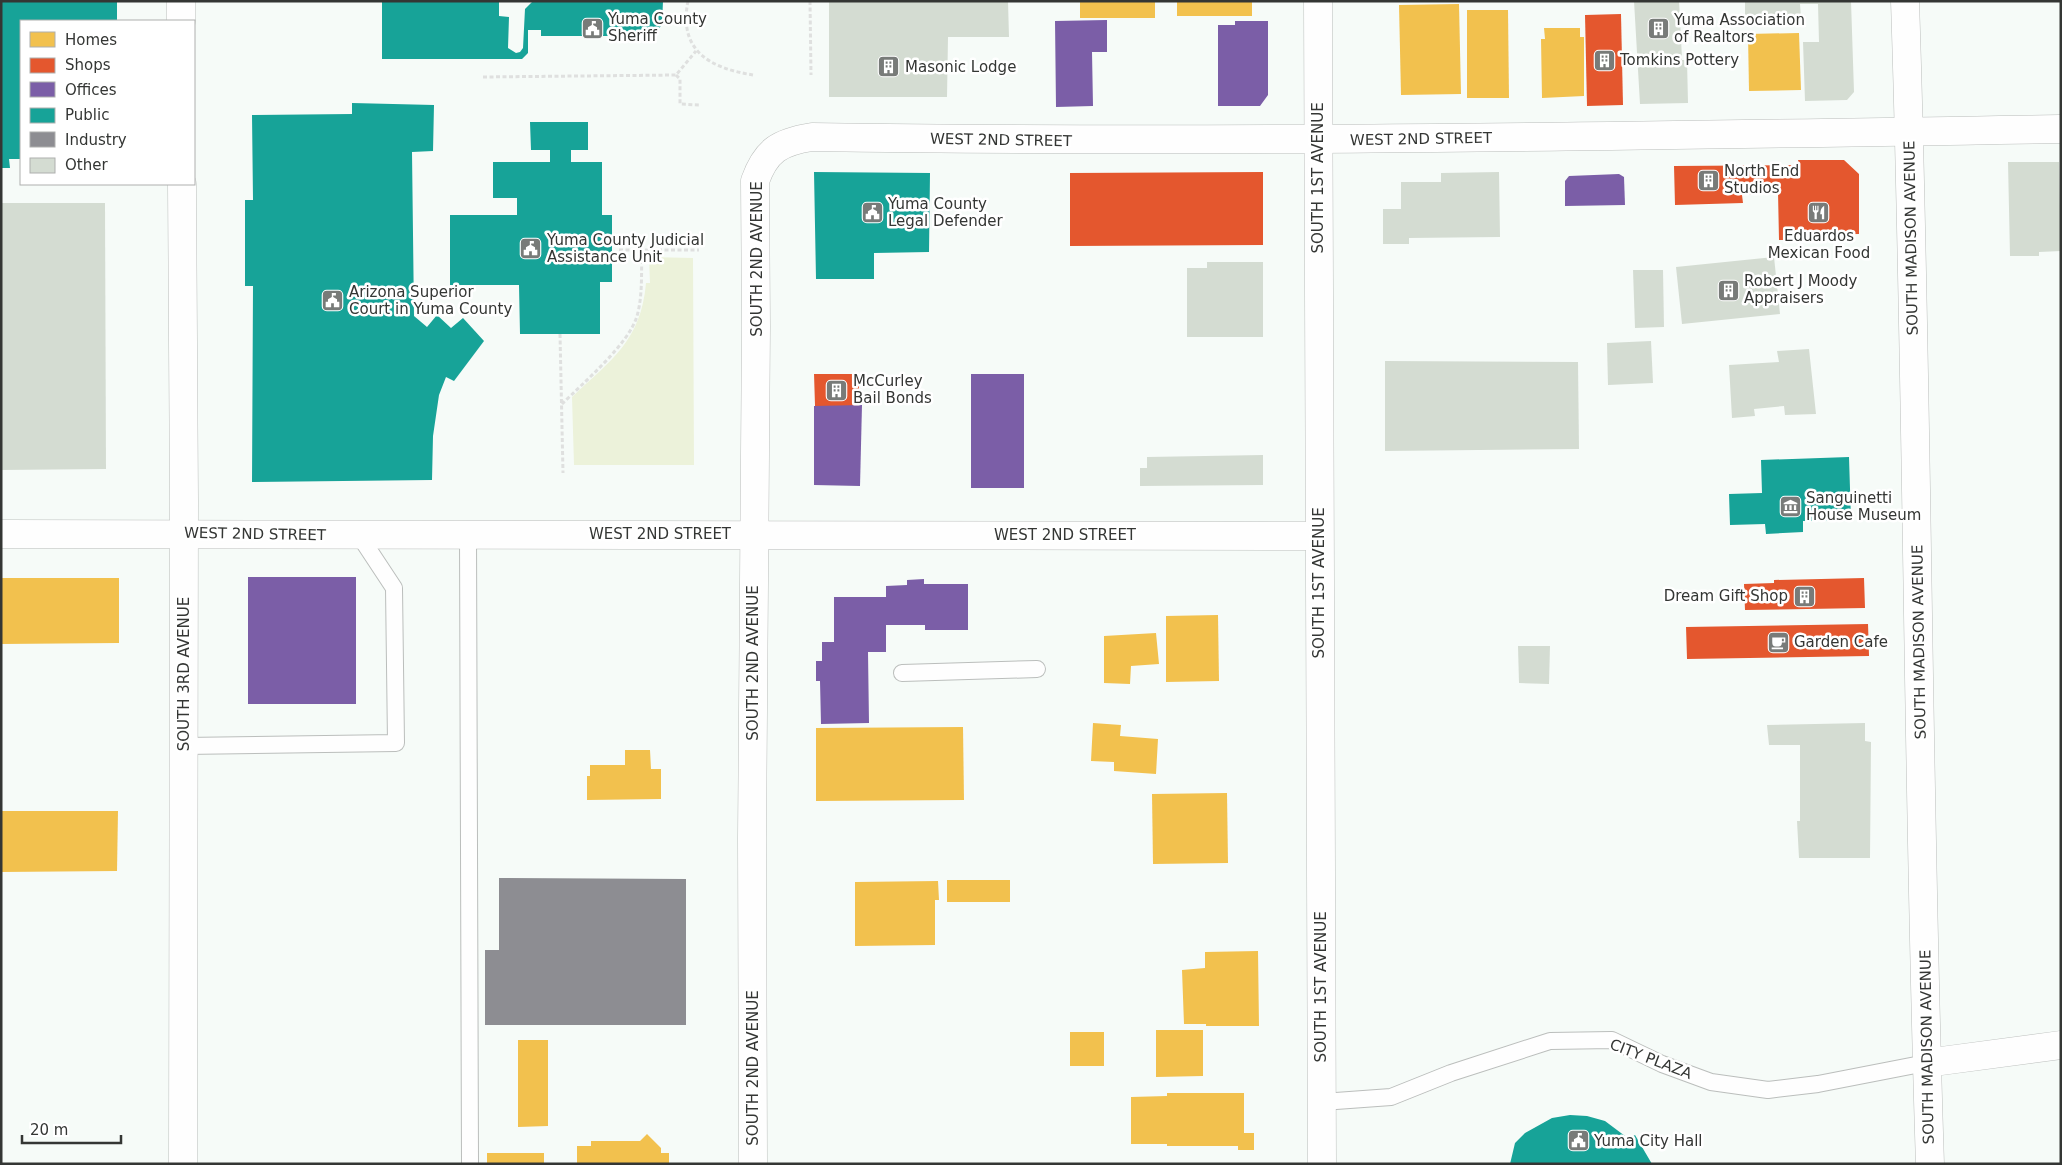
<svg xmlns="http://www.w3.org/2000/svg" width="2062" height="1165" font-family="'DejaVu Sans',sans-serif">
<rect width="100%" height="100%" fill="#f6fbf8"/>
<!-- green -->
<path fill="#ecf2da" d="M649,257L693,258L694,465H574L572,397C611,360 641,341 646,283H650Z"/>
<!-- homes -->
<g fill="#f2c14e">
<rect x="1080" y="1" width="75" height="17"/>
<rect x="1177" y="1" width="75" height="15"/>
<polygon points="1459,4 1461,94 1401,95 1399,5"/>
<polygon points="1467,10 1508,10 1509,98 1467,98"/>
<polygon points="1544,28 1580,28 1580,37 1584,37 1584,96 1542,98 1541,39 1545,39"/>
<polygon points="1799,33 1801,90 1749,91 1748,34"/>
<polygon points="1,578 119,578 119,643 1,644"/>
<polygon points="1218,615 1219,681 1166,682 1166,616"/>
<polygon points="1156,633 1159,664 1131,666 1130,684 1104,683 1104,636"/>
<polygon points="1093,723 1121,725 1120,736 1158,739 1156,774 1114,771 1114,762 1091,761"/>
<polygon points="963,727 964,800 816,801 816,728"/>
<polygon points="625,750 650,750 651,769 661,769 661,799 587,800 587,776 590,776 590,765 625,765"/>
<polygon points="1227,793 1228,863 1153,864 1152,794"/>
<polygon points="1,811 118,811 117,871 1,872"/>
<rect x="947" y="880" width="63" height="22"/>
<polygon points="938,881 939,900 935,900 935,945 855,946 855,882"/>
<polygon points="1258,951 1259,1026 1206,1026 1206,1024 1184,1024 1182,970 1205,968 1205,952"/>
<polygon points="1156,1030 1203,1030 1203,1076 1156,1077"/>
<rect x="1070" y="1032" width="34" height="34"/>
<polygon points="518,1040 548,1040 548,1126 518,1127"/>
<polygon points="1167,1093 1244,1093 1244,1133 1254,1133 1254,1150 1238,1150 1238,1146 1167,1146 1167,1144 1131,1144 1131,1097 1167,1096"/>
<polygon points="647,1134 661,1148 661,1153 669,1153 669,1164 577,1164 577,1146 591,1146 591,1141 640,1141"/>
<rect x="487" y="1153" width="57" height="11"/>
</g>
<!-- shops -->
<g fill="#e4572e">
<polygon points="1621,14 1623,105 1587,106 1585,15"/>
<polygon points="1798,160 1844,160 1859,174 1859,234 1807,235 1807,240 1779,240 1778,192 1742,195 1743,203 1675,205 1674,166 1799,165"/>
<polygon points="1263,172 1263,245 1070,246 1070,173"/>
<polygon points="814,374 859,374 859,406 815,406"/>
<polygon points="1864,578 1865,608 1745,610 1744,584 1774,583 1774,580"/>
<polygon points="1868,624 1869,656 1687,659 1686,627"/>
</g>
<!-- offices -->
<g fill="#7b5ea7">
<polygon points="1107,20 1107,52 1092,52 1093,106 1056,107 1055,21"/>
<polygon points="1235,21 1268,21 1268,95 1260,106 1218,106 1218,25 1235,25"/>
<polygon points="1619,174 1624,177 1625,205 1565,206 1565,181 1569,176"/>
<rect x="971" y="374" width="53" height="114"/>
<polygon points="862,405 860,486 814,485 814,406"/>
<rect x="248" y="577" width="108" height="127"/>
<polygon points="924,579 924,584 968,584 968,630 925,630 925,625 886,625 886,652 868,652 869,723 821,724 820,681 816,681 816,661 822,661 822,642 834,642 834,597 886,597 886,586 907,585 907,580"/>
</g>
<!-- public -->
<g fill="#17a398">
<polygon points="1,1 117,1 117,21 21,21 21,159 9,159 10,168 1,168"/>
<polygon points="382,1 499,1 499,16 509,17 508,48 516,53 520,52 523,48 525,9 533,1 663,1 662,25 651,36 541,36 541,30 528,30 528,53 522,59 382,59"/>
<polygon points="352,103 434,105 433,151 412,152 414,316 427,327 437,315 451,328 463,318 484,341 454,381 446,377 439,395 433,436 432,480 252,482 253,286 245,286 245,200 253,200 252,115 352,114"/>
<polygon points="530,122 588,122 588,150 571,150 571,162 602,162 602,215 612,215 612,282 600,282 600,334 520,334 519,285 450,285 450,215 517,215 517,198 493,198 493,162 550,162 550,150 531,150"/>
<polygon points="814,172 930,173 929,252 874,253 874,279 816,279"/>
<polygon points="1849,457 1851,520 1803,521 1803,532 1766,534 1765,524 1730,525 1729,494 1762,493 1761,460"/>
<polygon points="1570,1115 1587,1116 1605,1121 1629,1139 1635,1135 1652,1164 1510,1164 1515,1143 1525,1133 1552,1118"/>
</g>
<!-- industry -->
<polygon fill="#8d8d92" points="499,878 686,879 686,1025 485,1025 485,950 499,950"/>
<!-- building -->
<g fill="#d4dcd2">
<polygon points="829,1 1008,1 1009,37 948,37 947,97 829,97"/>
<polygon points="1634,1 1679,1 1682,58 1682,60 1687,60 1688,103 1640,104"/>
<polygon points="1745,1 1851,1 1854,92 1847,100 1805,101 1803,42 1819,42 1818,4 1800,4 1801,18 1745,18"/>
<polygon points="2008,162 2059,162 2061,251 2039,252 2039,256 2010,256"/>
<polygon points="1499,172 1500,237 1409,238 1409,244 1383,244 1383,209 1401,209 1401,182 1441,182 1441,173"/>
<polygon points="1,203 105,203 106,469 1,470"/>
<polygon points="1774,257 1780,314 1682,324 1676,267"/>
<polygon points="1207,262 1263,262 1263,337 1187,337 1187,268 1207,268"/>
<polygon points="1633,270 1663,270 1664,327 1635,328"/>
<polygon points="1651,341 1653,383 1608,385 1607,343"/>
<polygon points="1809,349 1816,414 1785,415 1784,406 1754,409 1755,416 1732,418 1729,365 1779,362 1777,351"/>
<polygon points="1385,361 1578,362 1579,449 1385,451"/>
<polygon points="1263,455 1263,485 1140,486 1140,468 1147,468 1147,457"/>
<polygon points="1518,646 1550,646 1549,684 1519,683"/>
<polygon points="1865,723 1865,741 1871,742 1870,858 1799,858 1797,821 1800,821 1800,745 1769,745 1767,725"/>
</g>
<g fill="none" stroke-linecap="round" stroke-linejoin="round">
<defs>
<g id="lane">
<polyline points="468,534 470,1164"/>
<polyline points="902,673 1037,669"/>
<polyline points="184,746 396,743 394,588 359,535"/>
<polyline points="1322,1102 1391,1097 1451,1073 1550,1041 1612,1040 1662,1064 1711,1082 1768,1090 1818,1084 1926,1063"/>
</g>
<g id="street">
<polyline points="181,1 181,21"/>
<polyline points="1318,1 1322,1164"/>
<polyline points="182,184 184,500 183,1164"/>
<polyline points="1,534 1319,536"/>
<polyline points="1926,1063 2061,1045"/>
<path d="M753,1164L752,839L756,326L755,181C766,150 780,142 812,137C1228,143 1644,136 2061,129"/>
</g>
<path id="secondary" d="M1905,1C1918,389 1917,776 1930,1164"/>
</defs>
<!-- lane casing -->
<use href="#lane" stroke="#bbbebc" stroke-width="18"/>
<!-- street casing -->
<use href="#street" stroke="#bbbebc" stroke-width="29"/>
<!-- secondary casing -->
<use href="#secondary" stroke="#bbbebc" stroke-width="29"/>
<!-- path -->
<g stroke="#dfe0df" stroke-width="3" stroke-dasharray="4 2.5" stroke-linecap="butt">
<path d="M688,1C678,51 710,68 753,75"/>
<polyline points="810,1 811,75"/>
<polyline points="676,75 680,79 680,104 699,105"/>
<polyline points="483,77 676,75 696,51"/>
<polyline points="619,250 699,250"/>
<polyline points="560,334 563,473"/>
<path d="M562,404C583,383 629,344 637,316C643,295 641,272 642,250"/>
</g>
<!-- lane -->
<use href="#lane" stroke="#fefefe" stroke-width="16"/>
<!-- street -->
<use href="#street" stroke="#fefefe" stroke-width="28"/>
<!-- secondary -->
<use href="#secondary" stroke="#fefefe" stroke-width="28"/>
</g>
<!-- icons -->
<defs>
<symbol id="civic-square" viewBox="-11 -11 22 22"><rect x="-9" y="-9" width="18" height="18" rx="4" fill="#787b79" stroke="#fff"/><path d="M-.6-6.5H3V-4.5H.6V-3L4-1V1h2V6H-6V1h2V-1L-.6-3ZM-1.2 2.5V6h2.4V2.5Z" fill="#fff"/></symbol>
<symbol id="building-square" viewBox="-11 -11 22 22"><rect x="-9" y="-9" width="18" height="18" rx="4" fill="#787b79" stroke="#fff"/><path d="M-4-6H4V6H1V3H-1V6H-4ZM-2.5-4.3h1.7v1.8h-1.7ZM.8-4.3h1.7v1.8H.8ZM-2.5-1h1.7V.8h-1.7ZM.8-1h1.7V.8H.8Z" fill="#fff"/></symbol>
<symbol id="restaurant-square" viewBox="-11 -11 22 22"><rect x="-9" y="-9" width="18" height="18" rx="4" fill="#787b79" stroke="#fff"/><path d="M-5-6h1v4h1v-4h1v4h1v-4h1v5L-1.5 .5V6h-2V.5L-5-1ZM5-6V6H3V1.5H1.5Q1.5-4 5-6Z" fill="#fff"/></symbol>
<symbol id="museum-square" viewBox="-11 -11 22 22"><rect x="-9" y="-9" width="18" height="18" rx="4" fill="#787b79" stroke="#fff"/><path d="M0-6L6-3V-2H-6V-3ZM-5-1h2V3h-2ZM-1-1h2V3h-2ZM3-1h2V3H3ZM-6 4H6V6H-6Z" fill="#fff"/></symbol>
<symbol id="cafe-square" viewBox="-11 -11 22 22"><rect x="-9" y="-9" width="18" height="18" rx="4" fill="#787b79" stroke="#fff"/><path d="M-5.5-4.5H6V0H3Q3 3.5 0 3.5H-2.5Q-5.5 3.5-5.5 0ZM3-3.2v2h1.7v-2ZM-6 4.5H4V6H-6Z" fill="#fff"/></symbol>
</defs>
<g fill-rule="evenodd">
<use href="#civic-square" x="580" y="16" width="25" height="25"/>
<use href="#building-square" x="1646" y="16" width="25" height="25"/>
<use href="#building-square" x="1592" y="48" width="25" height="25"/>
<use href="#building-square" x="876" y="54" width="25" height="25"/>
<use href="#building-square" x="1696" y="168" width="25" height="25"/>
<use href="#civic-square" x="860" y="200" width="25" height="25"/>
<use href="#restaurant-square" x="1806" y="200" width="25" height="25"/>
<use href="#civic-square" x="518" y="236" width="25" height="25"/>
<use href="#building-square" x="1716" y="278" width="25" height="25"/>
<use href="#civic-square" x="320" y="288" width="25" height="25"/>
<use href="#building-square" x="824" y="378" width="25" height="25"/>
<use href="#museum-square" x="1778" y="494" width="25" height="25"/>
<use href="#building-square" x="1792" y="584" width="25" height="25"/>
<use href="#cafe-square" x="1766" y="630" width="25" height="25"/>
<use href="#civic-square" x="1566" y="1128" width="25" height="25"/>
</g>
<g text-anchor="middle" stroke-width="5" stroke-linejoin="round" paint-order="stroke">
<!-- poi labels -->
<g font-size="15" fill="#343634" stroke="#fff" text-anchor="start">
<text x="608" y="24">Yuma County<tspan x="608" dy="17">Sheriff</tspan></text>
<text x="1674" y="25">Yuma Association<tspan x="1674" dy="17">of Realtors</tspan></text>
<text x="1620" y="65">Tomkins Pottery</text>
<text x="905" y="72">Masonic Lodge</text>
<text x="1724" y="176">North End<tspan x="1724" dy="17">Studios</tspan></text>
<text x="888" y="209">Yuma County<tspan x="888" dy="17">Legal Defender</tspan></text>
<text x="1819" y="241" text-anchor="middle">Eduardos<tspan x="1819" dy="17">Mexican Food</tspan></text>
<text x="547" y="245">Yuma County Judicial<tspan x="547" dy="17">Assistance Unit</tspan></text>
<text x="1744" y="286">Robert J Moody<tspan x="1744" dy="17">Appraisers</tspan></text>
<text x="349" y="297">Arizona Superior<tspan x="349" dy="17">Court in Yuma County</tspan></text>
<text x="853" y="386">McCurley<tspan x="853" dy="17">Bail Bonds</tspan></text>
<text x="1806" y="503">Sanguinetti<tspan x="1806" dy="17">House Museum</tspan></text>
<text x="1788" y="601" text-anchor="end">Dream Gift Shop</text>
<text x="1794" y="647">Garden Cafe</text>
<text x="1594" y="1146">Yuma City Hall</text>
</g>
<!-- street labels -->
<g font-size="15" fill="#343634" stroke="#fff">
<text transform="translate(1421 139) rotate(-1)" y="5">WEST 2ND STREET</text>
<text transform="translate(1001 140) rotate(1)" y="5">WEST 2ND STREET</text>
<text transform="translate(1318 178) rotate(-90)" y="5">SOUTH 1ST AVENUE</text>
<text transform="translate(1911 238) rotate(-91)" y="5">SOUTH MADISON AVENUE</text>
<text transform="translate(757 259) rotate(-90)" y="5">SOUTH 2ND AVENUE</text>
<text transform="translate(255 534) rotate(1)" y="5">WEST 2ND STREET</text>
<text x="660" y="539">WEST 2ND STREET</text>
<text x="1065" y="540">WEST 2ND STREET</text>
<text transform="translate(1319 583) rotate(-90)" y="5">SOUTH 1ST AVENUE</text>
<text transform="translate(1919 642) rotate(-91)" y="5">SOUTH MADISON AVENUE</text>
<text transform="translate(753 663) rotate(-90)" y="5">SOUTH 2ND AVENUE</text>
<text transform="translate(184 674) rotate(-90)" y="5">SOUTH 3RD AVENUE</text>
<text transform="translate(1321 987) rotate(-90)" y="5">SOUTH 1ST AVENUE</text>
<text transform="translate(1927 1047) rotate(-91)" y="5">SOUTH MADISON AVENUE</text>
<text transform="translate(1651 1059) rotate(21)" y="5">CITY PLAZA</text>
<text transform="translate(753 1068) rotate(-90)" y="5">SOUTH 2ND AVENUE</text>
</g>
</g>
<!-- border -->
<rect width="2062" height="1165" fill="none" stroke="#343634" stroke-width="5"/>
<!-- legend -->
<rect x="20" y="20" width="175" height="165" fill="#ffffff" stroke="#aeafae"/>
<rect x="30" y="32" width="25" height="15" fill="#f2c14e" stroke="#aeafae"/>
<text x="65" y="45" font-size="15" fill="#343634">Homes</text>
<rect x="30" y="58" width="25" height="15" fill="#e4572e" stroke="#aeafae"/>
<text x="65" y="70" font-size="15" fill="#343634">Shops</text>
<rect x="30" y="82" width="25" height="15" fill="#7b5ea7" stroke="#aeafae"/>
<text x="65" y="95" font-size="15" fill="#343634">Offices</text>
<rect x="30" y="108" width="25" height="15" fill="#17a398" stroke="#aeafae"/>
<text x="65" y="120" font-size="15" fill="#343634">Public</text>
<rect x="30" y="132" width="25" height="15" fill="#8d8d92" stroke="#aeafae"/>
<text x="65" y="145" font-size="15" fill="#343634">Industry</text>
<rect x="30" y="158" width="25" height="15" fill="#d4dcd2" stroke="#aeafae"/>
<text x="65" y="170" font-size="15" fill="#343634">Other</text>
<!-- scale -->
<path d="M22 1135v8h99v-8" fill="none" stroke="#343634" stroke-width="2.5"/>
<text x="30" y="1135" font-size="15" fill="#343634" stroke="#ffffff" stroke-width="4" paint-order="stroke">20 m</text>
</svg>
